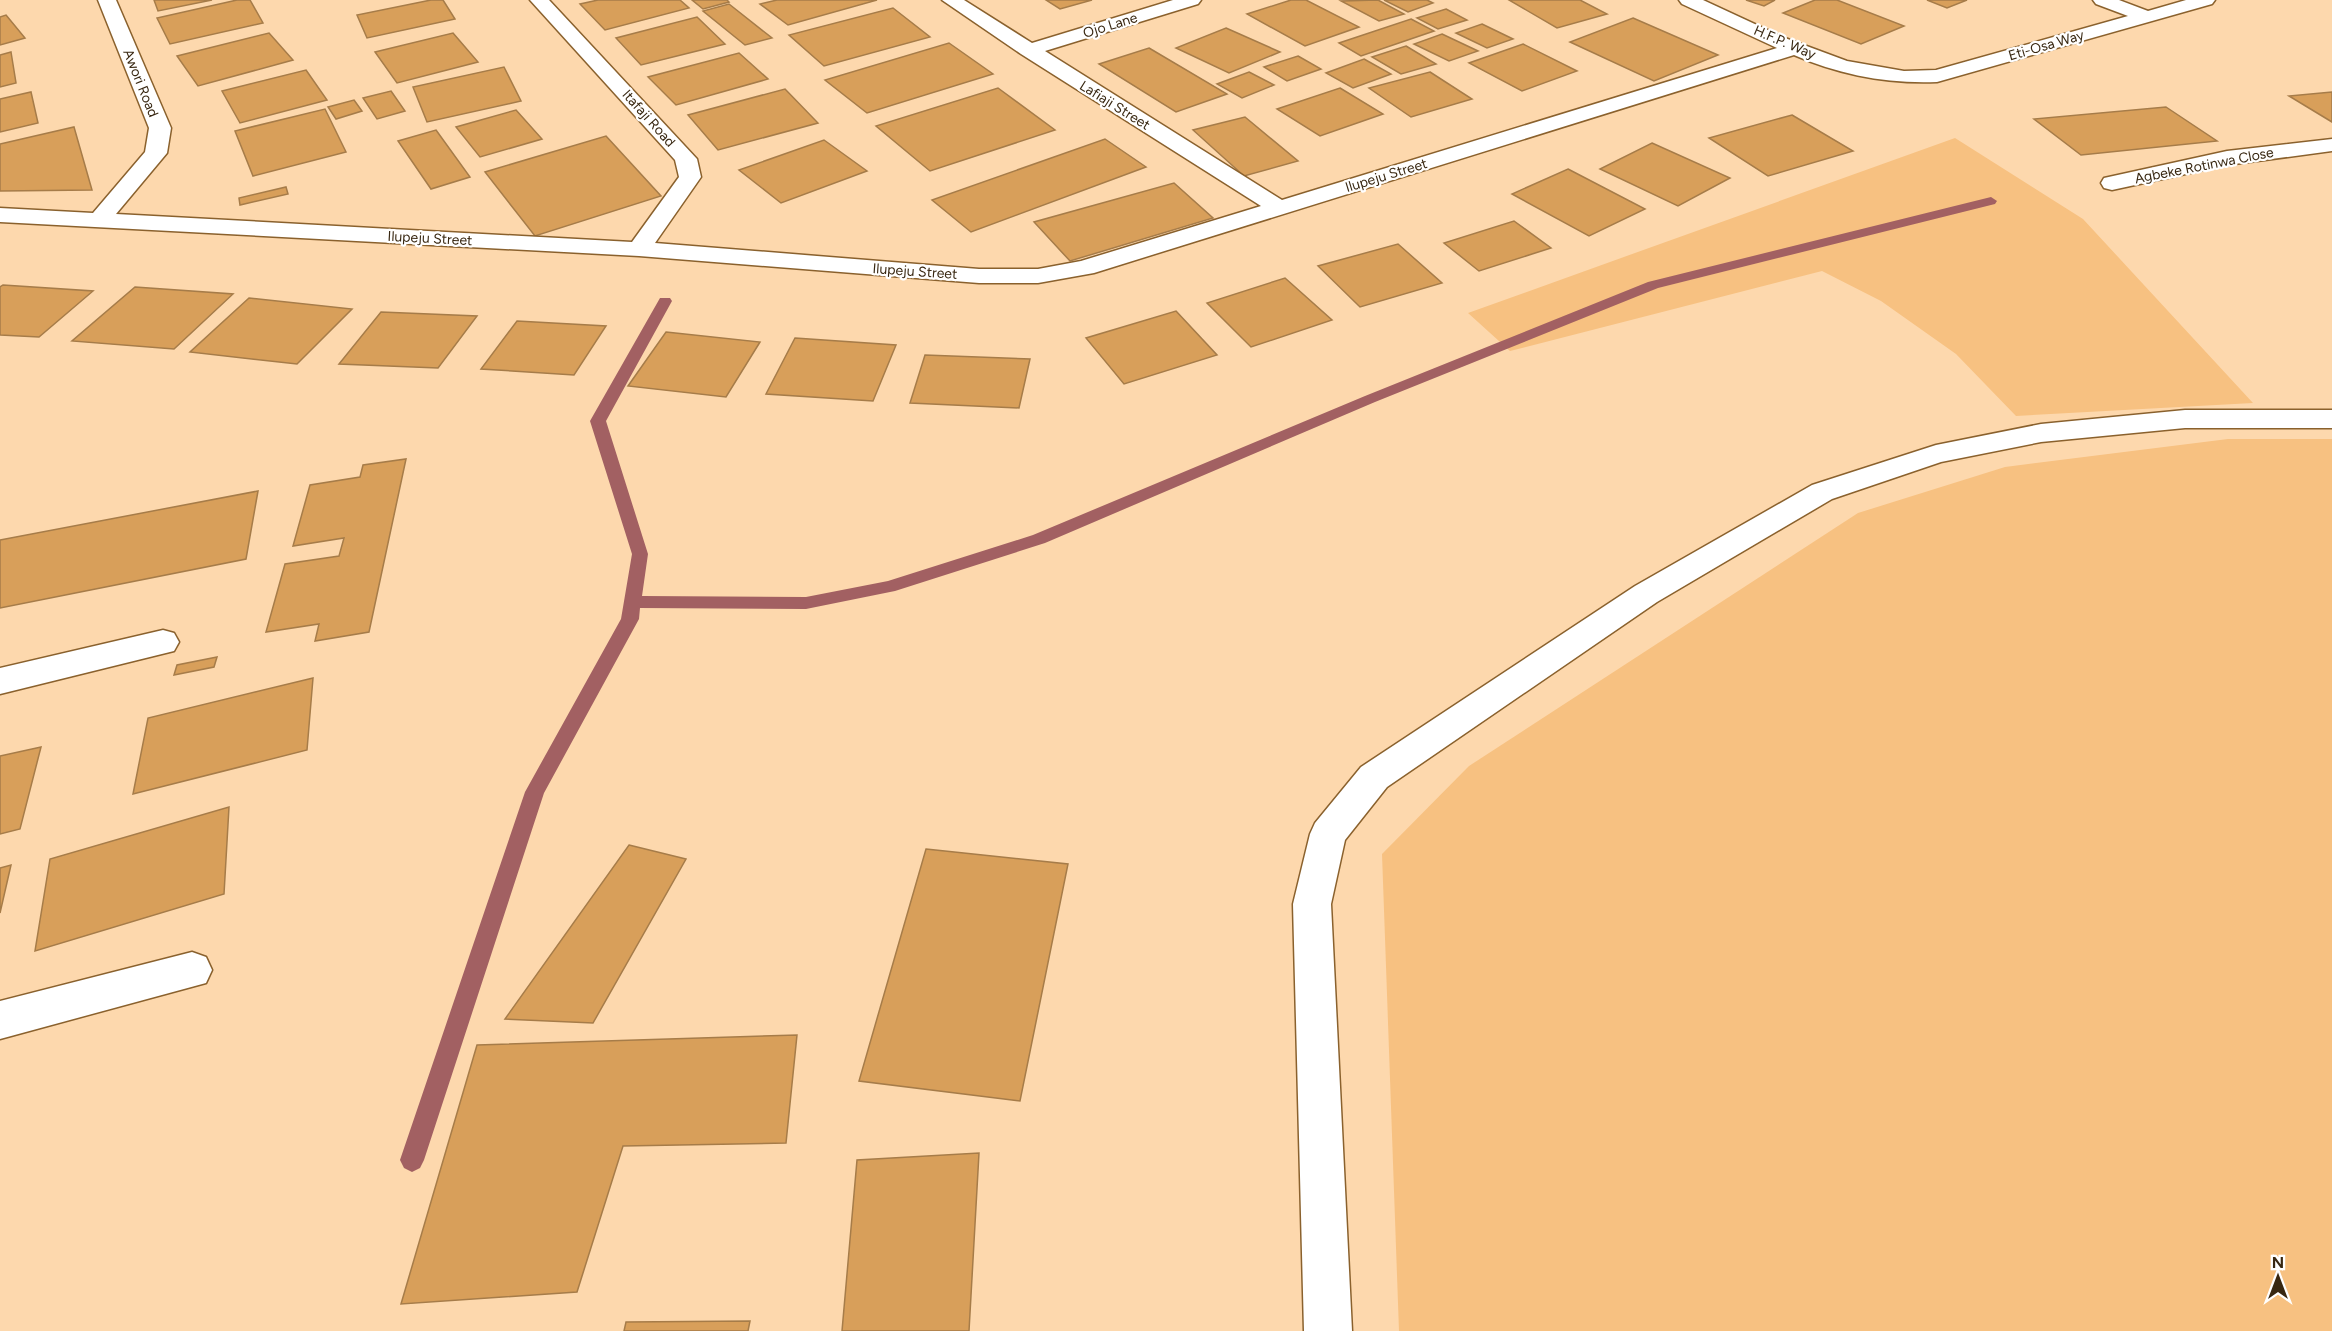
<svg xmlns="http://www.w3.org/2000/svg" width="2332" height="1331" font-family="Figtree,sans-serif">
<rect width="100%" height="100%" fill="#fdd8ad"/>
<!-- green -->
<g fill="#f7c181">
<polygon points="1955,138 2083,219 2253,403 2016,416 1956,354 1881,301 1822,271 1510,351 1468,313"/>
<polygon points="2228,439 2332,439 2332,1331 1399,1331 1382,854 1469,766 1858,513 2005,467"/>
</g>
<g fill="none" stroke-linecap="round" stroke-linejoin="round">
<!-- stream -->
<polygon fill="#a26062" fill-rule="evenodd" points="1991,197 1997,201 1995,204 1658,288 1375,402 1045,543 895,591 806,609 640,608 639,619 544,793 424,1160 420,1168 412,1172 404,1168 400,1160 525,792 621,619 632,554 590,421 660,298 670,298 672,301 606,421 648,554 642,596 806,597 888,581 1033,535 1365,396 1648,282"/>
</g>
<!-- building -->
<g fill="#d89f5a" stroke="#a67c49" stroke-width="1.5">
<polygon points="154,0 212,0 158,11"/>
<polygon points="237,0 250,0 263,23 170,44 157,18"/>
<polygon points="431,0 443,0 455,19 367,38 357,15"/>
<polygon points="598,0 680,0 689,8 605,30 580,4"/>
<polygon points="692,0 727,0 729,2 703,9"/>
<polygon points="777,0 877,0 788,25 760,4"/>
<polygon points="1046,0 1092,0 1060,9"/>
<polygon points="1291,0 1306,0 1359,27 1305,46 1247,14"/>
<polygon points="1378,0 1404,14 1379,21 1341,1"/>
<polygon points="1384,0 1427,0 1433,3 1408,12"/>
<polygon points="1509,0 1580,0 1607,14 1557,28"/>
<polygon points="1746,0 1775,0 1764,6"/>
<polygon points="1815,0 1837,0 1904,26 1861,44 1783,13"/>
<polygon points="1927,0 1967,0 1947,8"/>
<polygon points="729,4 772,38 745,45 703,11"/>
<polygon points="893,8 930,37 824,66 789,35"/>
<polygon points="1446,9 1467,20 1438,29 1417,18"/>
<polygon points="6,15 25,38 0,45 0,17"/>
<polygon points="697,17 725,44 641,65 616,38"/>
<polygon points="1633,18 1718,55 1654,81 1570,42"/>
<polygon points="1411,19 1434,31 1361,56 1339,43"/>
<polygon points="1482,24 1513,39 1487,48 1456,33"/>
<polygon points="1226,28 1280,52 1229,73 1176,48"/>
<polygon points="269,33 293,60 198,86 177,56"/>
<polygon points="453,33 478,62 397,83 375,52"/>
<polygon points="1442,34 1478,51 1449,61 1414,44"/>
<polygon points="949,43 993,74 867,113 825,80"/>
<polygon points="1523,44 1577,71 1522,91 1469,63"/>
<polygon points="1406,46 1436,64 1401,74 1372,57"/>
<polygon points="1149,48 1227,94 1176,112 1099,64"/>
<polygon points="11,52 16,83 0,87 0,55"/>
<polygon points="739,53 768,79 676,105 648,77"/>
<polygon points="1298,56 1321,69 1287,81 1264,67"/>
<polygon points="1364,59 1391,74 1353,88 1326,73"/>
<polygon points="504,67 521,101 427,122 413,87"/>
<polygon points="306,70 327,100 240,123 222,91"/>
<polygon points="1249,72 1274,85 1242,98 1217,84"/>
<polygon points="1430,72 1472,99 1411,117 1369,88"/>
<polygon points="998,88 1055,130 930,171 876,126"/>
<polygon points="1340,88 1383,114 1320,136 1277,109"/>
<polygon points="785,89 818,123 718,150 688,115"/>
<polygon points="391,91 405,111 377,119 363,98"/>
<polygon points="31,92 38,123 0,132 0,99"/>
<polygon points="2332,92 2332,122 2289,96"/>
<polygon points="354,100 362,111 336,119 328,107"/>
<polygon points="2166,107 2217,141 2081,155 2034,119"/>
<polygon points="325,109 346,152 253,176 235,131"/>
<polygon points="516,110 542,139 480,157 456,127"/>
<polygon points="1792,115 1853,151 1768,176 1709,138"/>
<polygon points="1245,117 1298,161 1244,176 1193,130"/>
<polygon points="74,127 92,190 0,191 0,144"/>
<polygon points="436,130 470,177 431,189 398,141"/>
<polygon points="606,136 661,196 535,236 485,172"/>
<polygon points="1105,139 1146,167 971,232 932,200"/>
<polygon points="824,140 867,171 781,203 739,170"/>
<polygon points="1652,143 1730,178 1678,206 1600,169"/>
<polygon points="1568,169 1645,209 1589,236 1512,194"/>
<polygon points="1174,183 1213,218 1070,261 1034,222"/>
<polygon points="286,187 288,194 240,205 239,198"/>
<polygon points="1514,221 1551,248 1479,271 1444,243"/>
<polygon points="1398,244 1442,283 1360,307 1318,266"/>
<polygon points="1285,278 1332,320 1251,347 1207,303"/>
<polygon points="3,285 93,291 39,337 0,335 0,287"/>
<polygon points="135,287 233,294 174,349 72,341"/>
<polygon points="249,298 352,309 297,364 190,352"/>
<polygon points="1176,311 1217,355 1124,384 1086,338"/>
<polygon points="381,312 477,316 438,368 339,364"/>
<polygon points="517,321 606,326 574,375 481,369"/>
<polygon points="666,332 760,342 726,397 628,386"/>
<polygon points="795,338 896,345 873,401 766,394"/>
<polygon points="925,355 1030,359 1019,408 910,403"/>
<polygon points="406,459 369,632 315,641 319,624 266,632 285,564 339,556 344,538 293,546 310,485 360,477 363,465"/>
<polygon points="258,491 246,559 0,608 0,540"/>
<polygon points="217,657 214,667 174,675 177,665"/>
<polygon points="313,678 307,750 133,794 148,718"/>
<polygon points="41,747 20,829 0,834 0,756"/>
<polygon points="229,807 224,894 35,951 50,859"/>
<polygon points="629,845 686,859 593,1023 505,1019"/>
<polygon points="926,849 1068,864 1020,1101 859,1081"/>
<polygon points="11,865 0,913 0,868"/>
<polygon points="797,1035 786,1143 623,1146 577,1292 401,1304 477,1045"/>
<polygon points="979,1153 969,1331 842,1331 857,1160"/>
<polygon points="750,1321 748,1331 624,1331 626,1322"/>
</g>
<g fill="none" stroke-linecap="round" stroke-linejoin="round">
<defs>
<g id="minor">
<path d="M98,0H116L171,128L167,153L116,214L632,242L679,177L675,160L530,0H549L697,159L701,177L655,243L979,269H1038L1081,261L1261,206L1021,54L942,0H964L1032,43L1173,0H1201L1198,4L1045,51L1282,200L1777,48L1682,4L1679,0H1703L1785,38L1847,61L1904,71L1936,70L2128,16L2096,4L2093,0H2119L2148,11L2186,0H2215L2212,4L1937,82C1887,84 1840,75 1794,55L1094,273L1038,283H979L639,256L0,222V208L93,213L145,152L149,128Z"/>
<polygon points="2332,139 2332,151 2227,165 2112,190 2104,188 2101,183 2104,178 2227,151"/>
<polygon points="2185,410 2332,410 2332,428 2185,428 2041,442 1941,462 1832,499 1657,602 1387,787 1345,840 1331,904 1352,1331 1304,1331 1293,904 1310,834 1315,823 1361,767 1635,586 1812,485 1936,445 2041,424"/>
<polygon points="163,630 174,633 179,642 174,651 0,694 0,668"/>
<polygon points="192,952 206,957 212,970 206,983 0,1039 0,1001"/>
</g>
</defs>
<!-- minor casing -->
<use href="#minor" stroke="#8a612d" stroke-width="3"/>
<!-- minor -->
<use href="#minor" fill="#fff" fill-rule="evenodd"/>
</g>
<g text-anchor="middle" stroke-width="4.5" stroke-linejoin="round" paint-order="stroke">
<!-- far-street labels -->
<g font-size="14" fill="#382711" stroke="#fff">
<text transform="translate(1110 25) rotate(-17)" y="5">Ojo Lane</text>
<text transform="translate(1785 42) rotate(23)" y="5">H.F.P. Way</text>
<text transform="translate(2046 45) rotate(-16)" y="5">Eti-Osa Way</text>
<text transform="translate(141 83) rotate(68)" y="5">Awori Road</text>
<text transform="translate(1115 105) rotate(32)" y="5">Lafiaji Street</text>
<text transform="translate(649 118) rotate(48)" y="5">Itafaji Road</text>
<text transform="translate(2204 165) rotate(-11)" y="5">Agbeke Rotinwa Close</text>
<text transform="translate(1386 175) rotate(-17)" y="5">Ilupeju Street</text>
<text transform="translate(430 238) rotate(3)" y="5">Ilupeju Street</text>
<text transform="translate(915 271) rotate(4)" y="5">Ilupeju Street</text>
</g>
</g>
<!-- north arrow -->
<g transform="translate(2278 1277)" stroke="#ffffff" stroke-width="4.5" paint-order="stroke">
<path d="M0-4.5L10 22L0 15L-10 22Z" fill="#382711"/>
<text y="-9" font-size="16" font-weight="bold" text-anchor="middle" fill="#382711">N</text>
</g>
</svg>
